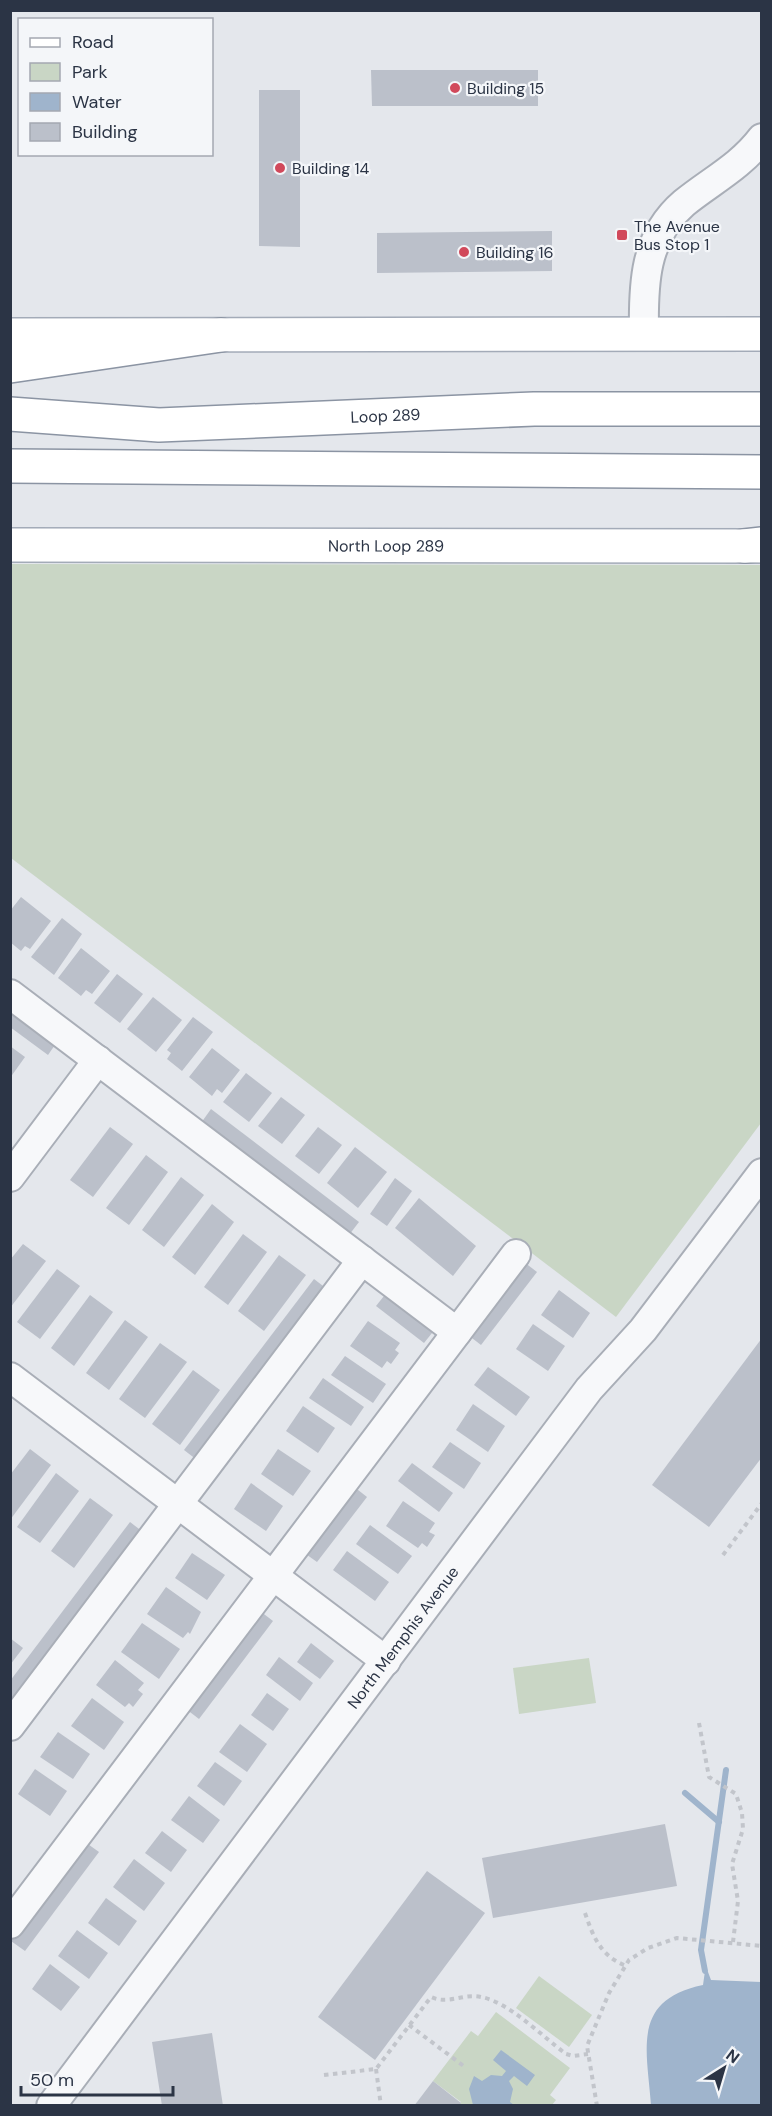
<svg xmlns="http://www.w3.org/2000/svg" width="772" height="2116" font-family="'DM Sans',sans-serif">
<rect width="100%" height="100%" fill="#e4e7ec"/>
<!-- green -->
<g fill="#c9d6c5">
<polygon points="10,564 761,565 761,1123 616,1317 11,858"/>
<polygon points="589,1658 596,1703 519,1714 513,1668"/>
<polygon points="539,1976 592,2015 569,2047 516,2008"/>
<polygon points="496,2012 570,2068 550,2095 556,2100 552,2105 458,2105 461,2102 433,2081 471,2031 478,2036"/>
</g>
<!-- water -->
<g fill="#9fb4cc">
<path d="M705,1971L708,1972L711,1980L761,1982V2105H651C647,2049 631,2000 703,1985Z"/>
<polygon points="501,2050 535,2075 527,2086 514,2076 509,2081 513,2089 510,2102 514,2105 473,2105 469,2089 474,2076 482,2081 491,2075 502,2076 506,2071 493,2060"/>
</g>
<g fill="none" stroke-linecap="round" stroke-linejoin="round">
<!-- stream -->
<g stroke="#9fb4cc" stroke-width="6">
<polyline points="685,1793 719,1822"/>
<polyline points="705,1971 701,1950 726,1770"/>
</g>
</g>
<!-- building -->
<g fill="#bbc0ca">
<polygon points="371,70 538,70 538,106 372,106"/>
<polygon points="259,90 300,90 300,247 259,246"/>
<polygon points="552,231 552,271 377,273 377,233"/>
<polygon points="21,897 51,921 30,949 25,946 21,951 10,942 10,911"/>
<polygon points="62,918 82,934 54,975 31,957"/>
<polygon points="81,948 110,971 92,994 86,990 81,996 58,978"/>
<polygon points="117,974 143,994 120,1023 94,1003"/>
<polygon points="153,997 182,1020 156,1052 127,1029"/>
<polygon points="10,1007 57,1042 48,1055 10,1027"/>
<polygon points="193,1017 213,1032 182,1071 167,1059 171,1053 167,1050"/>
<polygon points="10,1046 25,1057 10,1078"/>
<polygon points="212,1048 240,1070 222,1093 217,1089 212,1096 189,1077"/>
<polygon points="246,1073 272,1093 249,1122 223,1102"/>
<polygon points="281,1097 305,1115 282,1144 258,1126"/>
<polygon points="211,1109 359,1222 349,1235 201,1123"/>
<polygon points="110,1127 133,1144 93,1197 70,1180"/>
<polygon points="318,1127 342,1145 319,1174 295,1156"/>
<polygon points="355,1147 387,1172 358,1208 327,1183"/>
<polygon points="146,1155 168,1172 129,1225 106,1208"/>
<polygon points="181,1177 204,1195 164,1247 142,1230"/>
<polygon points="395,1178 412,1191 387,1226 370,1214"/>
<polygon points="419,1198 476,1246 453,1276 395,1228"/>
<polygon points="212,1204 234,1222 195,1275 172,1257"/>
<polygon points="243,1234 267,1252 228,1305 204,1287"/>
<polygon points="23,1244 46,1261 10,1308 10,1260"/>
<polygon points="279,1255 306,1275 264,1331 238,1311"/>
<polygon points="524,1262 537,1272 481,1345 468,1335"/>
<polygon points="57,1269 80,1286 40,1339 17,1322"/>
<polygon points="314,1279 327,1289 197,1460 184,1450"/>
<polygon points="559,1290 590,1313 573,1338 541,1315"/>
<polygon points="388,1291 436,1328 424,1343 376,1306"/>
<polygon points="90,1295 113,1312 74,1366 51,1348"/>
<polygon points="125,1320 148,1337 109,1390 86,1373"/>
<polygon points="368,1321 400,1343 395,1350 399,1353 391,1364 387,1361 382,1368 350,1346"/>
<polygon points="533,1324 565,1346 548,1371 516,1349"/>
<polygon points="762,1338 762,1457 709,1527 652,1485"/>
<polygon points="160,1343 187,1362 145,1418 119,1399"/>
<polygon points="345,1356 386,1384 373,1403 331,1375"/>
<polygon points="488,1367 530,1397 516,1416 474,1385"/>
<polygon points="193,1370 220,1390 180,1445 152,1424"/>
<polygon points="323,1378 364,1407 351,1426 309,1398"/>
<polygon points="473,1404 505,1426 488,1452 456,1430"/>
<polygon points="303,1406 335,1428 318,1453 286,1431"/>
<polygon points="450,1442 481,1463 464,1489 432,1467"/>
<polygon points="30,1449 51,1465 10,1520 10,1475"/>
<polygon points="278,1449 311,1471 293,1496 261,1474"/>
<polygon points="412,1463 453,1493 439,1512 398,1481"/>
<polygon points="56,1473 79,1491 40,1543 17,1527"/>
<polygon points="251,1483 283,1506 266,1531 234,1509"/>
<polygon points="353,1486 367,1497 317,1562 303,1552"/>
<polygon points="90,1498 113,1515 74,1568 51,1551"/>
<polygon points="403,1501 435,1523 429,1532 435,1535 427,1547 422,1543 418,1548 386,1526"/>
<polygon points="130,1522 143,1532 10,1708 10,1681"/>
<polygon points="370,1525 412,1556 398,1574 356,1544"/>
<polygon points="347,1551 389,1582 375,1601 333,1570"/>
<polygon points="192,1553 225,1575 207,1600 175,1578"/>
<polygon points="166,1587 201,1612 190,1634 188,1632 183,1638 147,1614"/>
<polygon points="260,1611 273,1621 199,1719 186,1709"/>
<polygon points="142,1623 180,1649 159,1679 121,1652"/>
<polygon points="10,1638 23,1648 10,1665"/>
<polygon points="311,1643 334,1661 320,1679 297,1662"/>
<polygon points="279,1657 313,1683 300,1701 266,1675"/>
<polygon points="115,1660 144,1683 138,1690 143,1694 133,1707 129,1703 125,1707 96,1685"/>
<polygon points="267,1693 289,1709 273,1731 251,1715"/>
<polygon points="92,1698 124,1722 104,1750 71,1726"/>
<polygon points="240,1724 267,1744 247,1772 219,1752"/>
<polygon points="58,1732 90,1754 73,1779 40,1757"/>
<polygon points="215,1762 242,1781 224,1806 197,1786"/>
<polygon points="35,1769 67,1791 50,1816 18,1794"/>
<polygon points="189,1796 220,1820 203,1843 171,1820"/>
<polygon points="665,1824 677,1886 493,1918 482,1858"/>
<polygon points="162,1831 187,1850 171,1872 145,1853"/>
<polygon points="85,1842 99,1852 25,1951 11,1941"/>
<polygon points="134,1859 165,1883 144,1911 113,1887"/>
<polygon points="427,1871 485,1913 375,2060 318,2017"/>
<polygon points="106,1898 137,1921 119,1946 88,1923"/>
<polygon points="77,1930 108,1953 89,1979 58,1956"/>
<polygon points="50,1964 80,1987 61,2011 32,1989"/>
<polygon points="212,2033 223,2106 162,2106 152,2042"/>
<polygon points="433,2081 461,2103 459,2106 414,2106"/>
</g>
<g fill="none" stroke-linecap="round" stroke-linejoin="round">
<defs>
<g id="minor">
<path d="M644,334C643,285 644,237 684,203C711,181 740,167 762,138"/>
<polyline points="10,994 457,1332"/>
<polyline points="10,1177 98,1060"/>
<polyline points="10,1377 386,1661"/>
<polyline points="10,1726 362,1260"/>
<polyline points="10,1924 516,1254"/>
<path id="s1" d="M51,2106L589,1389L643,1330L762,1173"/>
</g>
<g id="major">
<polyline points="10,335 762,334"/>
<path id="s2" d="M10,545L762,546"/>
</g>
<g id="highway">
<polyline points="10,366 221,335"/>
<path id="s3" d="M10,414L159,425L534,409H762"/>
<polyline points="10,466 762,472"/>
<polyline points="744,546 762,544"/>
</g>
</defs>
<!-- minor casing -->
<use href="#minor" stroke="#a9aeb7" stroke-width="32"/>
<!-- major casing -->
<use href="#major" stroke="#a3abb8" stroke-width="36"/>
<!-- highway casing -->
<use href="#highway" stroke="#8b94a3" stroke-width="36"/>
<!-- path -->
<g stroke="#c2c5cb" stroke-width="4" stroke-dasharray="4.5 4.5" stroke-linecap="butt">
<polyline points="723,1555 762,1503"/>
<polyline points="699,1723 709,1777 736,1794 742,1813 743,1829 732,1864 738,1901 733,1942"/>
<path d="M585,1913C593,1936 600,1955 624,1965"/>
<polyline points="409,2025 465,2067"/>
<polyline points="376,2069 381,2106"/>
<path d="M324,2075L376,2069L431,1997C449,2005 463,1993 481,1997C509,2002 543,2037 566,2054L573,2056L588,2054"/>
<polyline points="597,2106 587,2046 609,1993 629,1960 648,1948 677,1938 762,1946"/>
</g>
<!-- minor -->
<use href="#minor" stroke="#f7f8fa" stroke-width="28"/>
<!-- major -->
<use href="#major" stroke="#fff" stroke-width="33"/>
<!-- highway -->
<use href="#highway" stroke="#fff" stroke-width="33"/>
</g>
<!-- markers -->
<g fill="#d1495b" stroke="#f4f6f9" stroke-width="2">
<circle cx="455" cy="88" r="6"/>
<circle cx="280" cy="168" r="6"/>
<rect x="616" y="229" width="12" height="12" rx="3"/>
<circle cx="464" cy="252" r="6"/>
</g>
<g text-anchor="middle" stroke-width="4.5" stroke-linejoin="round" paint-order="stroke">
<!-- poi labels -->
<g font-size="16" fill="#2b3445" stroke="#f4f6f9" text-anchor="start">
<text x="467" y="94">Building 15</text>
<text x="292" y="174">Building 14</text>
<text x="634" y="232">The Avenue<tspan x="634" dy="18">Bus Stop 1</tspan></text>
<text x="476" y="258">Building 16</text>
</g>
<!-- street labels -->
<g font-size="16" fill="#2b3445" stroke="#f4f6f9">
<text dy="6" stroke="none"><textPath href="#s3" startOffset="376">Loop 289</textPath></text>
<text dy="6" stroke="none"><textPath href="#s2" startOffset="376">North Loop 289</textPath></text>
<text dy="6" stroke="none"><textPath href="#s1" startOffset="586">North Memphis Avenue</textPath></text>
</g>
</g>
<!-- border -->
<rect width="772" height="2116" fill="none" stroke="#2b3445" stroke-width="24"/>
<!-- legend -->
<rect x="18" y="18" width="195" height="138" fill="#f4f6f9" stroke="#a4a8b1" stroke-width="1.5"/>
<rect x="30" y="38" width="30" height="9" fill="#ffffff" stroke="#a4a8b1" stroke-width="1.5"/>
<text x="72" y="48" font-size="18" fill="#2b3445">Road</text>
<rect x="30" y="63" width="30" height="18" fill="#c9d6c5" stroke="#a4a8b1" stroke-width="1.5"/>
<text x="72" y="78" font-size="18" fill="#2b3445">Park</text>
<rect x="30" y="93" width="30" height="18" fill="#9fb4cc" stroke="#a4a8b1" stroke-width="1.5"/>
<text x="72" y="108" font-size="18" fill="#2b3445">Water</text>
<rect x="30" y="123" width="30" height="18" fill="#bbc0ca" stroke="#a4a8b1" stroke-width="1.5"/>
<text x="72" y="138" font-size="18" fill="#2b3445">Building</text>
<!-- north arrow -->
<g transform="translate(724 2068) rotate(37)" stroke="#f4f6f9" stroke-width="4.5" paint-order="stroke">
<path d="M0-4.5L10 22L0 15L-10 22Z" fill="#2b3445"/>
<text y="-9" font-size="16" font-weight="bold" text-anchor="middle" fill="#2b3445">N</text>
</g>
<!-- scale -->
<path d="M21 2086v9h152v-9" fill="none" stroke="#2b3445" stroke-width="3"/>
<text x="30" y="2086" font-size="18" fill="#2b3445" stroke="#f4f6f9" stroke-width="4.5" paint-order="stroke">50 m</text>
</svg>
